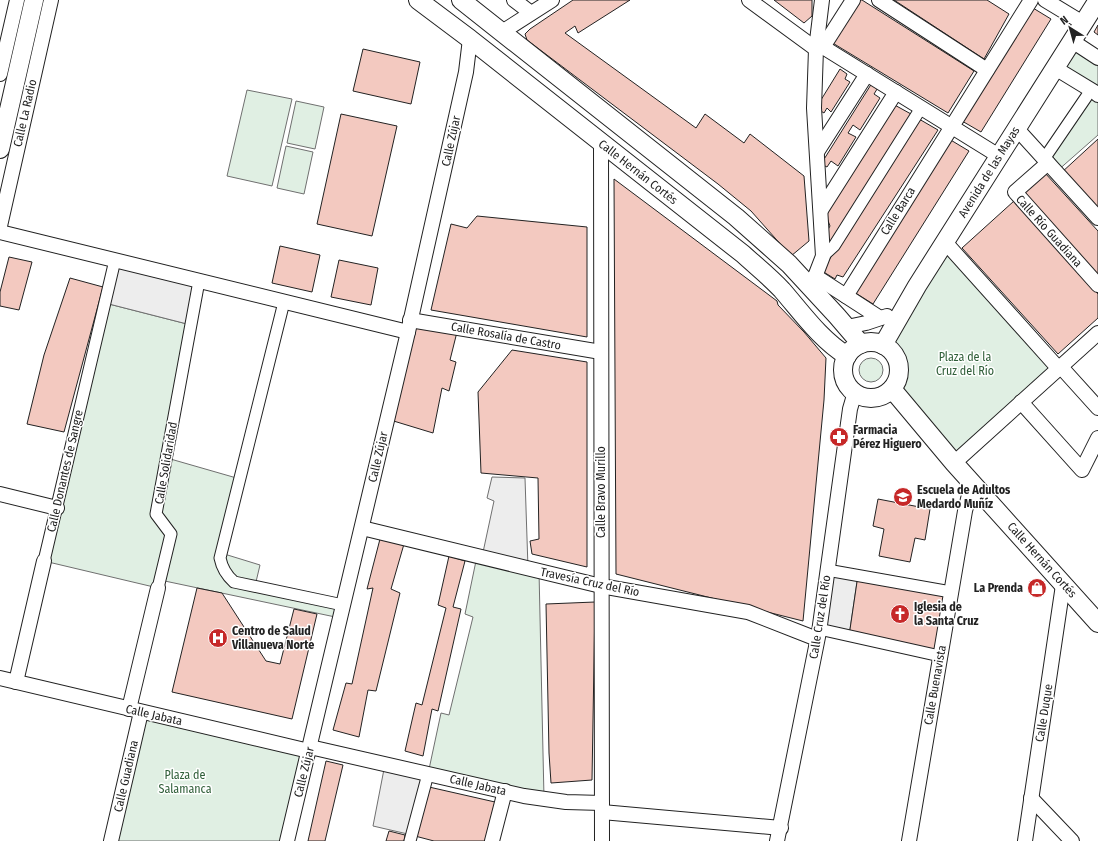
<svg xmlns="http://www.w3.org/2000/svg" width="1098" height="841" font-family="'Fira Sans Condensed',sans-serif">
<rect width="100%" height="100%" fill="#fff"/>
<!-- green -->
<g fill="#e0efe3" stroke="#6f6f6f">
<polygon points="1072,41 1098,58 1098,135 1056,172 1044,159 1091,90 1055,68"/>
<polygon points="247,90 292,99 272,186 227,176"/>
<polygon points="296,101 324,107 315,149 287,143"/>
<polygon points="286,146 313,152 304,194 277,188"/>
<path d="M945,242L1059,369L954,463L892,389C902,372 901,361 888,347Z"/>
<polygon points="105,303 191,325 167,458 240,479 221,553 260,565 255,586 343,605 340,618 160,580 158,588 44,561"/>
<circle cx="871" cy="370" r="12"/>
<polygon points="477,556 539,571 544,798 428,774 441,713 449,715 473,617 465,614"/>
<polygon points="141,712 309,751 287,841 111,841"/>
</g>
<!-- parking -->
<g fill="#ededed" stroke="#6f6f6f">
<polygon points="115,260 199,281 191,325 105,303"/>
<polygon points="492,477 525,478 528,568 482,557 494,501 487,498"/>
<polygon points="827,570 858,575 849,636 819,629"/>
<polygon points="385,764 428,774 412,835 373,826"/>
</g>
<!-- building -->
<g fill="#f3c9c0" stroke="#222">
<polygon points="573,0 630,0 578,33 575,26 565,33 696,128 705,114 744,143 750,134 804,176 809,241 791,256 751,211 718,184 527,40 525,34 530,29"/>
<polygon points="774,0 812,0 812,16 804,23"/>
<polygon points="858,0 862,0 974,71 948,113 831,42"/>
<polygon points="894,0 987,0 1009,14 984,59"/>
<polygon points="1033,8 1051,19 981,132 962,121"/>
<polygon points="1098,25 1098,35 1094,32"/>
<polygon points="363,49 420,62 411,104 353,91"/>
<polygon points="840,69 847,74 845,79 850,82 831,112 827,108 824,113 816,108"/>
<polygon points="872,83 879,86 874,94 880,98 860,130 853,125 848,133 856,137 838,166 831,161 827,167 821,164"/>
<polygon points="891,103 911,114 830,242 824,237 830,226 827,218 823,213"/>
<polygon points="341,114 397,126 372,236 317,224"/>
<polygon points="919,119 938,130 843,277 837,275 835,279 822,271"/>
<polygon points="949,139 969,151 873,304 854,292"/>
<polygon points="1098,139 1098,211 1061,173"/>
<polygon points="1045,173 1098,231 1098,275 1023,194"/>
<polygon points="614,179 777,301 778,305 804,332 826,358 824,400 803,621 616,574"/>
<polygon points="1014,201 1098,294 1098,318 1058,354 962,248"/>
<polygon points="477,216 587,227 587,337 431,310 451,224 467,228"/>
<polygon points="280,246 320,255 312,292 272,283"/>
<polygon points="9,257 32,262 19,310 0,306 0,292"/>
<polygon points="339,260 378,268 371,305 331,297"/>
<polygon points="70,278 103,287 64,432 27,424 44,355"/>
<polygon points="410,320 458,328 450,360 456,362 449,391 442,388 433,433 387,419"/>
<polygon points="512,350 587,362 587,567 532,554 530,541 539,539 538,478 481,473 478,392"/>
<polygon points="878,499 930,509 925,540 915,538 910,562 879,556 884,529 873,526"/>
<polygon points="380,539 404,544 391,589 400,593 376,691 368,690 359,737 333,730 346,683 352,684 373,588 367,589"/>
<polygon points="449,556 465,561 453,607 461,609 438,711 432,709 423,756 405,751 416,703 422,705 446,608 438,605"/>
<polygon points="858,575 951,592 940,656 849,636"/>
<polygon points="197,588 222,593 266,661 280,664 294,609 317,614 292,719 172,692"/>
<polygon points="595,602 592,780 551,783 549,753 546,604"/>
<polygon points="326,761 343,765 325,841 308,841"/>
<polygon points="429,787 495,802 485,841 434,841 415,836"/>
<polygon points="389,831 405,835 404,841 386,841"/>
</g>
<g fill="none" stroke-linecap="round" stroke-linejoin="round">
<defs>
<g id="pedestrian">
<polyline points="1044,159 1091,90"/>
<polyline points="823,256 834,246 921,108"/>
<path d="M284,302L220,558C222,568 226,575 234,582L343,605"/>
<polyline points="44,561 115,260"/>
<polyline points="827,570 951,592"/>
<polyline points="158,588 171,534 156,514 199,281"/>
<polyline points="819,629 940,656"/>
<polyline points="410,841 428,774"/>
</g>
<g id="minor">
<polyline points="514,0 531,13"/>
<polyline points="749,0 816,49"/>
<polyline points="879,0 987,70"/>
<polyline points="1045,0 1083,23"/>
<polyline points="502,32 552,0"/>
<polyline points="1072,41 1098,58"/>
<polyline points="823,47 853,0"/>
<polyline points="816,49 823,47 999,156"/>
<polyline points="1055,68 1096,93 1098,95"/>
<polyline points="0,74 17,0"/>
<polyline points="1017,129 1098,218"/>
<polyline points="601,143 602,841"/>
<polyline points="817,152 867,74"/>
<polyline points="1048,163 1015,192 1098,285"/>
<polyline points="821,210 896,92"/>
<polyline points="0,226 51,0"/>
<polyline points="0,232 408,332"/>
<polyline points="945,242 1059,369"/>
<polyline points="815,276 880,318"/>
<polyline points="811,287 823,256 814,108 816,49 822,0"/>
<polyline points="846,296 1031,0"/>
<polyline points="410,320 601,352"/>
<polyline points="847,327 866,323 887,316"/>
<polyline points="1061,367 1098,408"/>
<polyline points="1021,402 1082,470 1098,438"/>
<polyline points="954,463 1098,333"/>
<polyline points="0,494 57,508"/>
<polyline points="362,528 601,586 748,612 817,639"/>
<polyline points="0,678 309,751"/>
<polyline points="16,682 44,561"/>
<polyline points="129,709 158,588"/>
<polyline points="310,747 524,796 566,802 602,803"/>
<polyline points="1031,798 1072,841"/>
<polyline points="602,812 781,828"/>
<polyline points="111,841 141,712"/>
<polyline points="287,841 408,332 466,72 470,39"/>
<polyline points="492,841 505,791"/>
<polyline points="777,841 819,632 850,409 855,392"/>
<polyline points="909,841 965,511 972,483"/>
<polyline points="1025,841 1063,585"/>
</g>
<g id="tertiary">
<path d="M418,0L470,39L743,254C756,266 770,277 782,290C802,313 820,339 847,356"/>
<polyline points="461,0 736,217 789,264 837,316 861,344"/>
<polyline points="0,149 34,0"/>
<circle cx="871" cy="370" r="28"/>
<polyline points="883,345 917,286 1098,0"/>
<polyline points="892,389 954,463 1098,623"/>
</g>
</defs>
<!-- pedestrian casing -->
<use href="#pedestrian" stroke="#222" stroke-width="13"/>
<!-- minor casing -->
<use href="#minor" stroke="#222" stroke-width="16"/>
<!-- tertiary casing -->
<use href="#tertiary" stroke="#222" stroke-width="20"/>
<!-- pedestrian -->
<use href="#pedestrian" stroke="#fff" stroke-width="11"/>
<!-- minor -->
<use href="#minor" stroke="#fff" stroke-width="14"/>
<!-- tertiary -->
<use href="#tertiary" stroke="#fff" stroke-width="18"/>
</g>
<!-- icons -->
<defs>
<symbol id="pharmacy-disc" viewBox="-11 -11 22 22"><circle r="9.5" fill="#c62828" stroke="#fff"/><path d="M-2-6h4v4h4v4h-4v4h-4v-4h-4v-4h4Z" fill="#fff"/></symbol>
<symbol id="school-disc" viewBox="-11 -11 22 22"><circle r="9.5" fill="#c62828" stroke="#fff"/><path d="M0-5L7-2L0 1L-7-2ZM-4 1L0 2.5L4 1V4Q0 6-4 4Z" fill="#fff"/></symbol>
<symbol id="shop-disc" viewBox="-11 -11 22 22"><circle r="9.5" fill="#c62828" stroke="#fff"/><path d="M-5-2.5h2.3a2.7 3.5 0 0 1 5.4 0H5L5.5 6h-11ZM-1.5-2.5h3a1.5 2.3 0 0 0-3 0Z" fill="#fff"/></symbol>
<symbol id="church-disc" viewBox="-11 -11 22 22"><circle r="9.5" fill="#c62828" stroke="#fff"/><path d="M-1.2-6h2.4v3.5h3.3v2.4h-3.3V6h-2.4V-.1h-3.3v-2.4h3.3Z" fill="#fff"/></symbol>
<symbol id="hospital-disc" viewBox="-11 -11 22 22"><circle r="9.5" fill="#c62828" stroke="#fff"/><path d="M-5-5h3v3.5h4V-5h3V5h-3V1.5h-4V5h-3Z" fill="#fff"/></symbol>
</defs>
<g fill-rule="evenodd">
<use href="#pharmacy-disc" x="828" y="426" width="22" height="22"/>
<use href="#school-disc" x="892" y="486" width="22" height="22"/>
<use href="#shop-disc" x="1026" y="577" width="22" height="22"/>
<use href="#church-disc" x="889" y="603" width="22" height="22"/>
<use href="#hospital-disc" x="207" y="627" width="22" height="22"/>
</g>
<g text-anchor="middle" stroke-width="3" stroke-linejoin="round" paint-order="stroke">
<!-- street labels -->
<g font-size="12" fill="#222" stroke="#fff">
<text transform="translate(25 113) rotate(-77)" y="4">Calle La Radio</text>
<text transform="translate(451 141) rotate(-78)" y="4">Calle Zújar</text>
<text transform="translate(638 172) rotate(38)" y="4">Calle Hernán Cortés</text>
<text transform="translate(989 172) rotate(-58)" y="4">Avenida de las Mayas</text>
<text transform="translate(898 211) rotate(-58)" y="4">Calle Barca</text>
<text transform="translate(1049 231) rotate(48)" y="4">Calle Río Guadiana</text>
<text transform="translate(506 336) rotate(10)" y="4">Calle Rosalía de Castro</text>
<text transform="translate(378 457) rotate(-77)" y="4">Calle Zújar</text>
<text transform="translate(166 463) rotate(-80)" y="4">Calle Solidaridad</text>
<text transform="translate(65 471) rotate(-77)" y="4">Calle Donantes de Sangre</text>
<text transform="translate(601 492) rotate(-90)" y="4">Calle Bravo Murillo</text>
<text transform="translate(1042 560) rotate(48)" y="4">Calle Hernán Cortés</text>
<text transform="translate(590 582) rotate(12)" y="4">Travesía Cruz del Río</text>
<text transform="translate(820 617) rotate(-81)" y="4">Calle Cruz del Río</text>
<text transform="translate(935 685) rotate(-80)" y="4">Calle Buenavista</text>
<text transform="translate(1044 713) rotate(-81)" y="4">Calle Duque</text>
<text transform="translate(154 715) rotate(13)" y="4">Calle Jabata</text>
<text transform="translate(304 772) rotate(-76)" y="4">Calle Zújar</text>
<text transform="translate(126 776) rotate(-77)" y="4">Calle Guadiana</text>
<text transform="translate(478 785) rotate(13)" y="4">Calle Jabata</text>
</g>
<!-- park labels -->
<g font-size="12" fill="#2f5e38" stroke="#fff">
<text x="965" y="361">Plaza de la<tspan x="965" dy="14">Cruz del Río</tspan></text>
<text x="185" y="779">Plaza de<tspan x="185" dy="14">Salamanca</tspan></text>
</g>
<!-- poi labels -->
<g font-size="12" font-weight="bold" fill="#222" stroke="#fff" text-anchor="start">
<text x="853" y="434">Farmacia<tspan x="853" dy="14">Pérez Higuero</tspan></text>
<text x="917" y="494">Escuela de Adultos<tspan x="917" dy="14">Medardo Muñíz</tspan></text>
<text x="1023" y="592" text-anchor="end">La Prenda</text>
<text x="914" y="611">Iglesia de<tspan x="914" dy="14">la Santa Cruz</tspan></text>
<text x="232" y="635">Centro de Salud<tspan x="232" dy="14">Villanueva Norte</tspan></text>
</g>
</g>
<!-- north arrow -->
<g transform="translate(1070 28) rotate(323)" stroke="#ffffff" stroke-width="3" paint-order="stroke">
<path d="M0-3L7 15L0 10L-7 15Z" fill="#222222"/>
<text y="-6" font-size="11" font-weight="bold" text-anchor="middle" fill="#222222">N</text>
</g>
</svg>
